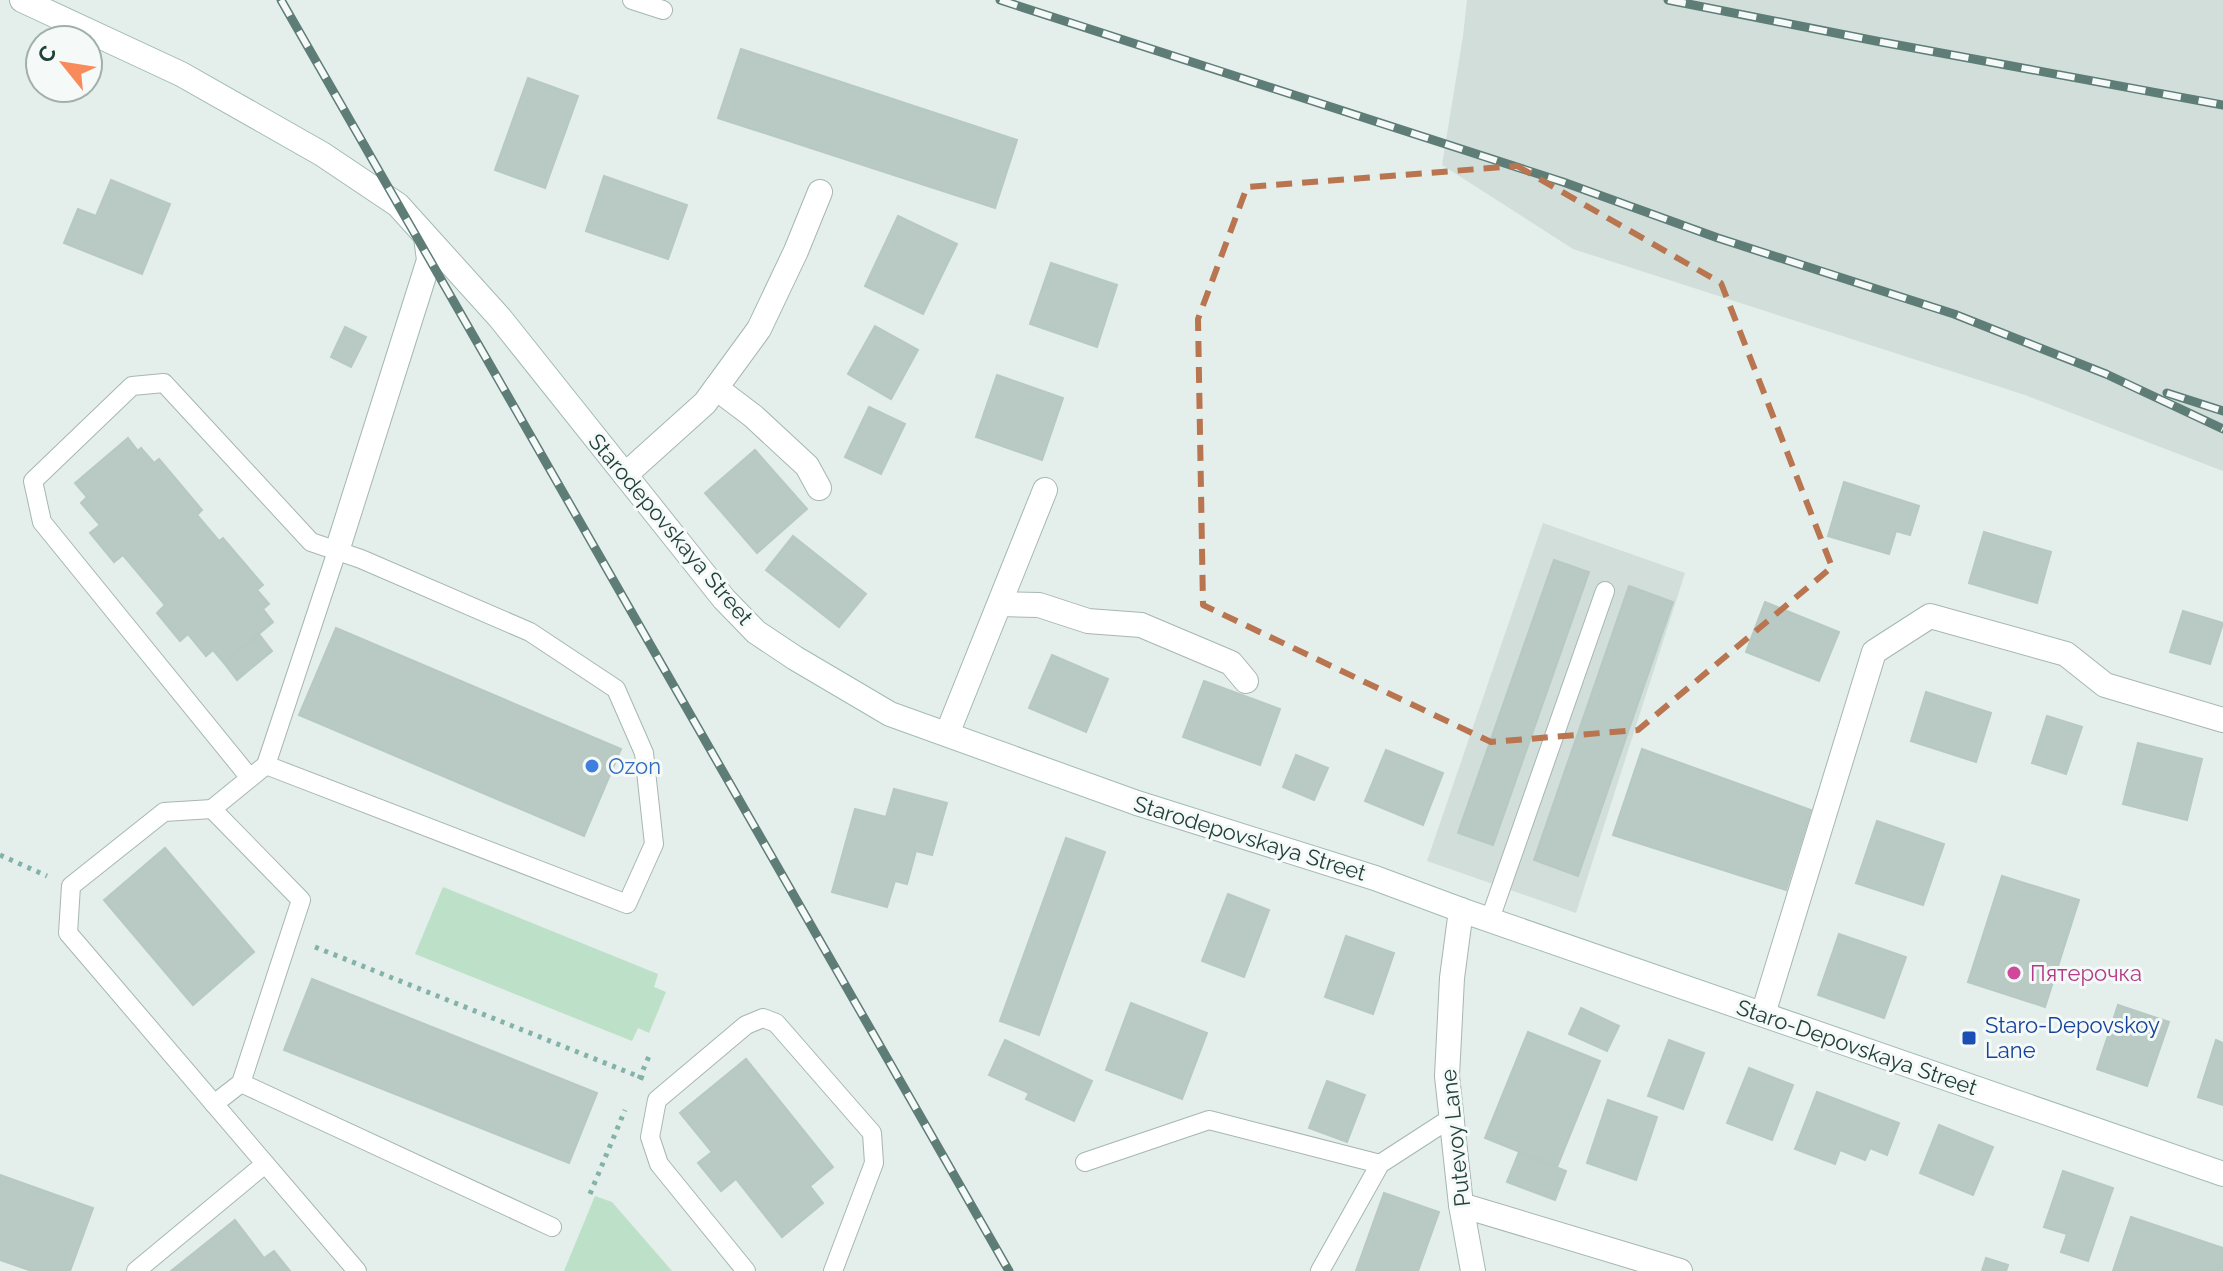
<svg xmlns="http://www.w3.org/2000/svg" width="2223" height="1271" font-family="Raleway,sans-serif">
<rect width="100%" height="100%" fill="#e4eeeb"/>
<!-- built -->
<g fill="#d2deda">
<polygon points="1467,0 2223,0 2223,471 2025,395 1573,249 1442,165 1463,36"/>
<polygon points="1543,523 1685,573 1576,913 1427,861"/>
</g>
<!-- green -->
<g fill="#bde0c9">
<polygon points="443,887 658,974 654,987 666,992 649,1033 638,1028 632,1041 415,954"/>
<polygon points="595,1196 612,1202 672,1271 564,1271"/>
</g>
<!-- building -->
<g fill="#b9c9c4" stroke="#b6c9c2" stroke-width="2">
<polygon points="741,49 1017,140 995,208 718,118"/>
<polygon points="528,78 578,96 545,188 495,170"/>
<polygon points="604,176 687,205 668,259 586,231"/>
<polygon points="111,180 170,204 142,274 64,243 78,209 96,216"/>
<polygon points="898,216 957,244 923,314 865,286"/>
<polygon points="1051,263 1117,285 1097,347 1030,324"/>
<polygon points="875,326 918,350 891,399 848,374"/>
<polygon points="345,327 366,337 351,367 331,357"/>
<polygon points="997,375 1063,398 1042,460 976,437"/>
<polygon points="869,407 905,424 881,474 845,457"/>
<polygon points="128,438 138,451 141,448 154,463 159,459 202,510 197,515 219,541 223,538 263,585 257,590 269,604 263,609 273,622 224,663 213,650 206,656 188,634 180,641 157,613 165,605 123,555 114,562 90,533 100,525 81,503 87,497 75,483"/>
<polygon points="755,450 807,509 757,553 705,493"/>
<polygon points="1844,482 1919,506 1910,535 1896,531 1889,554 1828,536"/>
<polygon points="1984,532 2051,552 2037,603 1969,583"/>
<polygon points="793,536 866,594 839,627 766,570"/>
<polygon points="1554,560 1589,572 1493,845 1458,833"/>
<polygon points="1629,586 1673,602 1578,876 1534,860"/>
<polygon points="1765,602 1839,632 1819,681 1746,652"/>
<polygon points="2183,611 2223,623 2210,664 2170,652"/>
<polygon points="336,628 621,749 584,836 299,715"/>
<polygon points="259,634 272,651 237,680 224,663"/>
<polygon points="1052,655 1108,679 1086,732 1029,708"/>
<polygon points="1204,681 1280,709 1260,765 1183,737"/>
<polygon points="1926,692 1991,713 1976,762 1911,741"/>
<polygon points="2047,716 2082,727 2066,774 2032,763"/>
<polygon points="2138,743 2202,759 2187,820 2123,804"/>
<polygon points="1642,749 1811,810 1786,890 1613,835"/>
<polygon points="1386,750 1443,773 1423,825 1365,801"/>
<polygon points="1296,755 1328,768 1314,800 1283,787"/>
<polygon points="894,789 947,803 932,855 916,851 907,884 895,881 887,907 832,892 855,809 886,817"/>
<polygon points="1877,821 1944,844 1923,905 1856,883"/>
<polygon points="1066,838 1105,852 1039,1035 1000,1021"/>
<polygon points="165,848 254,952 193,1005 104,900"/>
<polygon points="2002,876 2079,900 2045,1007 1968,982"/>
<polygon points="1228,894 1269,910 1244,977 1202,961"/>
<polygon points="1839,934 1906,957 1884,1018 1818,995"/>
<polygon points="1346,936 1394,953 1373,1014 1325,997"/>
<polygon points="312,979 597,1093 569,1163 284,1050"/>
<polygon points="1131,1003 1207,1033 1182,1099 1106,1070"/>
<polygon points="2118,1005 2169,1022 2147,1086 2097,1069"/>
<polygon points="1581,1008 1619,1026 1607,1051 1569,1034"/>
<polygon points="1528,1032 1600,1061 1557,1167 1485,1138"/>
<polygon points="1005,1040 1092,1081 1074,1121 1026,1099 1029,1093 989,1075"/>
<polygon points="1669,1040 1704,1053 1683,1109 1648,1096"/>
<polygon points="2216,1040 2223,1043 2223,1105 2198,1097"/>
<polygon points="746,1059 833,1167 810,1186 823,1203 782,1237 736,1179 721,1191 698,1163 712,1152 680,1113"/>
<polygon points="1749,1068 1793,1085 1772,1140 1727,1123"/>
<polygon points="1327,1081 1365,1095 1347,1142 1309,1128"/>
<polygon points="1817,1092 1899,1123 1887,1155 1870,1148 1865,1160 1840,1150 1835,1164 1795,1149"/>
<polygon points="1608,1100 1657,1117 1636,1180 1587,1163"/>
<polygon points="1939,1125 1993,1147 1973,1195 1920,1173"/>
<polygon points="1519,1152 1566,1171 1555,1200 1507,1182"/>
<polygon points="2063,1171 2113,1188 2088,1261 2061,1252 2067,1234 2044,1227"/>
<polygon points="0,1175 93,1208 70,1271 32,1271 0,1260"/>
<polygon points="1384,1193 1439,1212 1418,1271 1356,1271"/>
<polygon points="2131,1217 2223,1248 2223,1271 2113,1271"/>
<polygon points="235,1220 264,1258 274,1251 290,1271 171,1271"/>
<polygon points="1986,1258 2008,1265 2006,1271 1982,1271"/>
</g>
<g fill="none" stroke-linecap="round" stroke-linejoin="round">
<defs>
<g id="service">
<polyline points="632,0 663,10"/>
<polyline points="266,765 337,551"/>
<polyline points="212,809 164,812 71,886 68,933 357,1271"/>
<polyline points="1490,919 1605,591"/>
<polyline points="241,1083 552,1227"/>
<polyline points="214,1104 241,1083 301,900 212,809 266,765 627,904 654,844 644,753 616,689 530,632 361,559 311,542 164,383 132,386 33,481 42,522 250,778"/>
<polyline points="1085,1162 1209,1120 1380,1164"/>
<polyline points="136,1271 265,1164"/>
<polyline points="746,1271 659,1164 650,1137 657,1100 746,1025 763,1018 776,1023 872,1133 874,1163 833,1271"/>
<polyline points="1320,1271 1380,1164 1451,1118"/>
</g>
<g id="minor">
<polyline points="716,388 753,416 807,466 819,488"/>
<polyline points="625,475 705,403 759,329 796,251 820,192"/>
<polyline points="337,551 429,260 426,237"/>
<polyline points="1000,604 1039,605 1088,621 1141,625 1231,663 1246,681"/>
<polyline points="947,734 1045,490"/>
<polyline points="1763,1014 1874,652 1930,616 2066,654 2105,685 2223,720"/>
<polyline points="1461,1205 1680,1271"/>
</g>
<polyline id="tertiary" points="1461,910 1452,978 1447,1076 1461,1205 1473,1271"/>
<polyline id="secondary" points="22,0 181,74 322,154 398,205 500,318 724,599 756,632 795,658 890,714 1137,803 1375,878 1461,910 2223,1174"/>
</defs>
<!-- service casing -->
<use href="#service" stroke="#a6b7b3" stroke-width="20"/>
<!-- minor casing -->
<use href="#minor" stroke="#a6b7b3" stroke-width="26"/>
<!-- tertiary casing -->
<use href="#tertiary" stroke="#a6b7b3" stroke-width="26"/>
<!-- secondary casing -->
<use href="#secondary" stroke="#a2bbb4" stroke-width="26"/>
<!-- path -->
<g stroke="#83b3a8" stroke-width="5" stroke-dasharray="4 6" stroke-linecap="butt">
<polyline points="0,855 47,876"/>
<polyline points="315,947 645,1079"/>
<polyline points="639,1079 650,1054"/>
<polyline points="590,1194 625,1110"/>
</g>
<!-- service -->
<use href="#service" stroke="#fff" stroke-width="18"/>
<!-- minor -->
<use href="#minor" stroke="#fff" stroke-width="24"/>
<!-- tertiary -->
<use href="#tertiary" stroke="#fff" stroke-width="24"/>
<!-- secondary -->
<use href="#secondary" stroke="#fff" stroke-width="24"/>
<defs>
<g id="rail">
<polyline points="281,0 1009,1271"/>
<polyline points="1000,0 1563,182 1718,238 1954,314 2106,374 2223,429"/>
<polyline points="1668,0 1876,41 2223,105"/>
<polyline points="2167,393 2223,411"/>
</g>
</defs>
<!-- rail casing -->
<use href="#rail" stroke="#5d7d76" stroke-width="9"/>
<!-- rail -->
<use href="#rail" stroke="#f5faf8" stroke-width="6" stroke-dasharray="18" stroke-linecap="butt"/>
</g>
<!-- marked area -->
<path fill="none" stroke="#b87550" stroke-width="6" stroke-dasharray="16 10" stroke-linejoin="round" d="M1517,166L1721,283L1832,567L1638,730L1491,742L1203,605L1198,319L1247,187Z"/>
<!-- markers -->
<circle fill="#3f7fe0" stroke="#f5faf8" stroke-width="3" cx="592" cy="766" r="8"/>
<circle fill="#d1479c" stroke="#f5faf8" stroke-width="3" cx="2014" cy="973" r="8"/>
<rect fill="#1a4fb4" stroke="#f5faf8" stroke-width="3" x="1961" y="1030" width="16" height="16" rx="4"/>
<g text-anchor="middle" stroke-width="6" stroke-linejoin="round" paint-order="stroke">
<!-- street labels -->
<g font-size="22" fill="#22413b" stroke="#f5faf8">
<text transform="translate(671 529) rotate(50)" y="8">Starodepovskaya Street</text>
<text transform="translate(1250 838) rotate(17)" y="8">Starodepovskaya Street</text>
<text transform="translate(1857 1047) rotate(19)" y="8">Staro-Depovskaya Street</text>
<text transform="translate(1455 1138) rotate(-96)" y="8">Putevoy Lane</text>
</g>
<!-- shop labels -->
<g font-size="22" fill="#366cbe" stroke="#f5faf8" text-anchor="start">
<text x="608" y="774">Ozon</text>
</g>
<!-- hotel labels -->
<g font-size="22" fill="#b23c85" stroke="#f5faf8" text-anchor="start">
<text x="2030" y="981">Пятерочка</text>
</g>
<!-- transit labels -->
<g font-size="22" fill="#164399" stroke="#f5faf8" text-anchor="start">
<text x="1985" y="1033">Staro-Depovskoy<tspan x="1985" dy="25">Lane</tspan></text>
</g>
</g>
<!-- north arrow -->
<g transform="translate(64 64) rotate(300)"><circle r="38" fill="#f5faf8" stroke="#a1b0ac" stroke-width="2"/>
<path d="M0-6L14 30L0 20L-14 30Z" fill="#f88b59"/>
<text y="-12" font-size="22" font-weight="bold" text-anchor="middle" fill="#22413b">С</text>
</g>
</svg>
